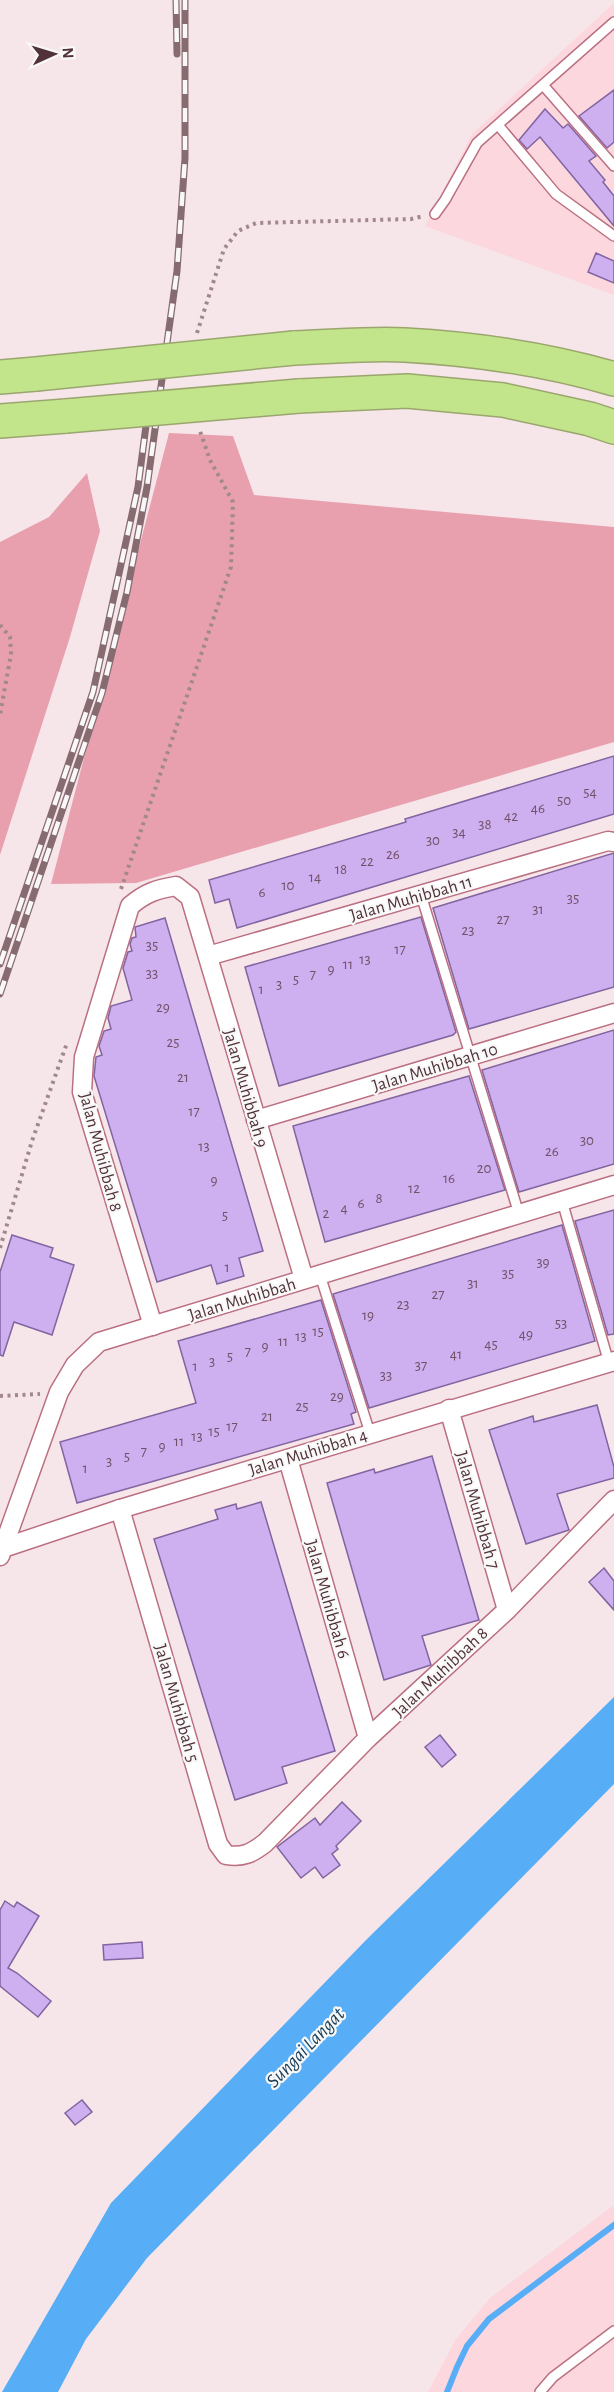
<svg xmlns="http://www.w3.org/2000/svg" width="614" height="2392" font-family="'Alegreya Sans',sans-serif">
<rect width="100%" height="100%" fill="#f7e6e9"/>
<!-- built -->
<g fill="#fcd7de">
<polygon points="614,3 614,295 425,226 472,134"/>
<polygon points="614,2205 614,2392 428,2392 456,2339 490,2298"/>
</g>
<!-- green -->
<g fill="#e8a0af">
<polygon points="169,433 233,436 254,495 614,527 614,742 136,883 51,884"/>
<polygon points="87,473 100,531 70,637 0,855 0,542 49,517"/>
</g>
<!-- water -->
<polygon fill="#57aef6" points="614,1697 614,1784 147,2258 86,2339 58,2392 2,2392 111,2203 367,1939"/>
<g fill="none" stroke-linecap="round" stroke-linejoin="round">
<!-- stream -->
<polyline stroke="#57aef6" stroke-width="6" points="447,2392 457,2367 467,2346 489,2319 614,2225"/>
</g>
<!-- building -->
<g fill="#ceaff0" stroke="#8164a0" stroke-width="1.5">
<polygon points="614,90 614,142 607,148 579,116"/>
<polygon points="545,109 563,128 568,124 596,156 589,161 605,180 603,182 614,196 614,226 540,137 527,149 519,140"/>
<polygon points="596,253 614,261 614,283 588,272"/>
<polygon points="614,756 614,814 237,928 229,899 215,903 209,880 406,822 405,819"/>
<polygon points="614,853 614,987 469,1029 433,908"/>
<polygon points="421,917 456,1032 453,1035 279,1086 245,967"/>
<polygon points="165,918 263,1251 239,1258 244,1276 217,1284 211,1265 157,1282 94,1076 96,1057 102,1055 99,1046 104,1031 111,1029 108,1018 111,1006 132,1000 123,968 128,952 132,951 130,944 132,938 136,937 135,927"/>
<polygon points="614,1030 614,1164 519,1192 482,1070"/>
<polygon points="469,1076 505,1190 325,1242 293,1126"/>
<polygon points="614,1210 614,1334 608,1335 575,1221"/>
<polygon points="562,1225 595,1341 369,1408 333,1294"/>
<polygon points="12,1235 53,1248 50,1257 74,1265 52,1335 14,1322 3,1356 0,1355 0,1272"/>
<polygon points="321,1300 356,1412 351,1414 354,1424 77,1503 60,1442 196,1403 178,1341"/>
<polygon points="597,1405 614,1467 614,1478 557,1494 569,1530 526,1544 489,1430 533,1416 534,1422"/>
<polygon points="432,1456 479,1620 422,1636 431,1665 384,1680 327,1483 374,1469 375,1473"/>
<polygon points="261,1502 335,1751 282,1767 287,1783 235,1800 154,1539 218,1519 215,1510 236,1504 237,1509"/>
<polygon points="604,1568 614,1581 614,1610 589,1582"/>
<polygon points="440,1735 456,1755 442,1767 425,1747"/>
<polygon points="342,1802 361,1821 336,1846 338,1849 332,1854 340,1865 323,1878 315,1867 301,1878 277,1847 315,1818 320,1825"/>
<polygon points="5,1901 14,1907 17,1902 39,1916 8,1968 17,1973 51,2001 38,2017 0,1986 0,1910"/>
<polygon points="142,1942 143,1958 104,1960 103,1945"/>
<polygon points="82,2100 92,2112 75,2125 65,2113"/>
</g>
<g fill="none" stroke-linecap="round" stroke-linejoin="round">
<defs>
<g id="service">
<polyline points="543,85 614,166"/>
<polyline points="498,125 556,194 614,236"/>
<polyline points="435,214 445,200 477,143 614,22"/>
<polyline points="421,895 519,1214"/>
<polyline points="562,1201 609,1363"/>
<polyline points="320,1275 370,1433"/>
<polyline points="540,2392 553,2377 614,2331"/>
</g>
<g id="minor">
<polyline points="208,956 608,841 614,842"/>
<polyline points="256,1120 614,1013"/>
<path d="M153,1326L82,1092L84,1057L130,906C145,893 157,889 176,886L190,897L304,1279"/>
<polyline points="449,1409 507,1610"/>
<polyline points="288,1459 368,1738"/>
<path d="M120,1509L218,1844L226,1855C243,1858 252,1853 265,1843L368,1738L507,1610L614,1500"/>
<polyline points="3,1548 120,1509 614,1361"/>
<polyline points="0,1556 59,1392 75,1365 99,1342 614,1185"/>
</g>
<g id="motorway">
<path d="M294,348C331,347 369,343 405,345C476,349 546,359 614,379"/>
<polyline points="0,377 36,374"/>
<polyline points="299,396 407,391 503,400 590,419 614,427"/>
<polyline points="0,421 66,416"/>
</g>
</defs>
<!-- service casing -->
<use href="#service" stroke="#bb7081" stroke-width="12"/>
<!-- minor casing -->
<use href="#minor" stroke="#bb7081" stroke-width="21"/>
<!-- motorway casing -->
<use href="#motorway" stroke="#9ba66e" stroke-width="36"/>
<!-- path -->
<g stroke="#a1888d" stroke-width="4" stroke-dasharray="3 4.5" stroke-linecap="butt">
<polyline points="197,333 224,249 238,231 256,223 411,219 424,216"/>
<polyline points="0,625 10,637 11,654 0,715"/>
<polyline points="121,889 231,567 233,502 210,460 200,431"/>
<polyline points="0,1248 32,1141 67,1043"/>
<polyline points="0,1396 40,1394"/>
</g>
<!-- service -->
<use href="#service" stroke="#fff" stroke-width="9"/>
<!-- minor -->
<use href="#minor" stroke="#fff" stroke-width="18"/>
<!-- motorway -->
<use href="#motorway" stroke="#c2e48b" stroke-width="33"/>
<defs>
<g id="rail">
<polyline points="176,0 177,54"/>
<polyline points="0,964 93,692 138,487 147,418"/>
<polyline points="0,994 102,693 127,592 147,487 177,271 185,158 185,0"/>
</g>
</defs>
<!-- rail casing -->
<use href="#rail" stroke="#866b71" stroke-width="7"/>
<!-- rail -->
<use href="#rail" stroke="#f8f8f8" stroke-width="4.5" stroke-dasharray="14" stroke-linecap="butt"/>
<defs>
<g id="motorway-bridge">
<polyline points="36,374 294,348"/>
<polyline points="66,416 299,396"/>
</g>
</defs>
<!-- motorway-bridge casing -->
<use href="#motorway-bridge" stroke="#9ba66e" stroke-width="36" stroke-linecap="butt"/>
<!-- motorway-bridge -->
<use href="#motorway-bridge" stroke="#c2e48b" stroke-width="33"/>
</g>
<g text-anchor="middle" stroke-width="4.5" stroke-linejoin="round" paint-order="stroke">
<!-- number labels -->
<g font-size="15" fill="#715167">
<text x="590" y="797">54</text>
<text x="564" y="805">50</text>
<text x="538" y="813">46</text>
<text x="511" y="821">42</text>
<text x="485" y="829">38</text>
<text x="459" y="837">34</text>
<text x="433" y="845">30</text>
<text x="393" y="859">26</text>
<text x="367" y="866">22</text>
<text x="341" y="874">18</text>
<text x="315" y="882">14</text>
<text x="288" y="890">10</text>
<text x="262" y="897">6</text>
<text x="573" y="903">35</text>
<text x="538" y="914">31</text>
<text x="503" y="924">27</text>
<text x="468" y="935">23</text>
<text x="152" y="950">35</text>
<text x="400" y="954">17</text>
<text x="365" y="964">13</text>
<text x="348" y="969">11</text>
<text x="331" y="974">9</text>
<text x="152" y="978">33</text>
<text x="313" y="979">7</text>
<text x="296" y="984">5</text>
<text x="279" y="989">3</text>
<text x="261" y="994">1</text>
<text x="163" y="1012">29</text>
<text x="173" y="1047">25</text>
<text x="183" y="1082">21</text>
<text x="194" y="1116">17</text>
<text x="587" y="1145">30</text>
<text x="204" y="1151">13</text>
<text x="552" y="1156">26</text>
<text x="484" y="1173">20</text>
<text x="449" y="1183">16</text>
<text x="214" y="1185">9</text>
<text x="414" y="1193">12</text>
<text x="379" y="1203">8</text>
<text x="361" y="1208">6</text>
<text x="344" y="1213">4</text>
<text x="326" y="1218">2</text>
<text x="225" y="1220">5</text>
<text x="543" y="1267">39</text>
<text x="227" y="1272">1</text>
<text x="508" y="1278">35</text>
<text x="473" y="1288">31</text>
<text x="438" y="1299">27</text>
<text x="403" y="1309">23</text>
<text x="368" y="1320">19</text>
<text x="561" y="1328">53</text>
<text x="318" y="1336">15</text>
<text x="526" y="1339">49</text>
<text x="301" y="1341">13</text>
<text x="283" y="1346">11</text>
<text x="491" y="1349">45</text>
<text x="265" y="1351">9</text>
<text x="248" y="1356">7</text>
<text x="456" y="1359">41</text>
<text x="230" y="1361">5</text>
<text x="212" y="1366">3</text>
<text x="421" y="1370">37</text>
<text x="195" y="1371">1</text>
<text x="386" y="1380">33</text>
<text x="337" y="1401">29</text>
<text x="302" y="1411">25</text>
<text x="267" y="1421">21</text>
<text x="232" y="1431">17</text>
<text x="214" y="1436">15</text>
<text x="197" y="1441">13</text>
<text x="179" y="1446">11</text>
<text x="162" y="1451">9</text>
<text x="144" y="1456">7</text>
<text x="127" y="1461">5</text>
<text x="109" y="1466">3</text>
<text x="85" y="1473">1</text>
</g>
<!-- street labels -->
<g font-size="18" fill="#523239" stroke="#f8f8f8">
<text transform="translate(411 898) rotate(-16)" y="6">Jalan Muhibbah 11</text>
<text transform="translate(435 1067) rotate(-17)" y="6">Jalan Muhibbah 10</text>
<text transform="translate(246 1088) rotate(74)" y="6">Jalan Muhibbah 9</text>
<text transform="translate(101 1152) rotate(75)" y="6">Jalan Muhibbah 8</text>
<text transform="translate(242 1299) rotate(-17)" y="6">Jalan Muhibbah</text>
<text transform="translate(308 1452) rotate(-17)" y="6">Jalan Muhibbah 4</text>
<text transform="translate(478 1510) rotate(74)" y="6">Jalan Muhibbah 7</text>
<text transform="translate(328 1599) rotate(74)" y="6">Jalan Muhibbah 6</text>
<text transform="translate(440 1672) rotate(-43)" y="6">Jalan Muhibbah 8</text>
<text transform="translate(177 1703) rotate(74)" y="6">Jalan Muhibbah 5</text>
</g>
<!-- water labels -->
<g font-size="20" font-style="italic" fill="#173c58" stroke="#f8f8f8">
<text transform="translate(305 2047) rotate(-46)" y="7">Sungai Langat</text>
</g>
</g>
<!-- north arrow -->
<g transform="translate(54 54) rotate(86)" stroke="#f8f8f8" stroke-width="4.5" paint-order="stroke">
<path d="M0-4.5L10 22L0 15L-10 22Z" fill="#523239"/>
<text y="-9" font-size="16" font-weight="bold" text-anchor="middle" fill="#523239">N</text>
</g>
</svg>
